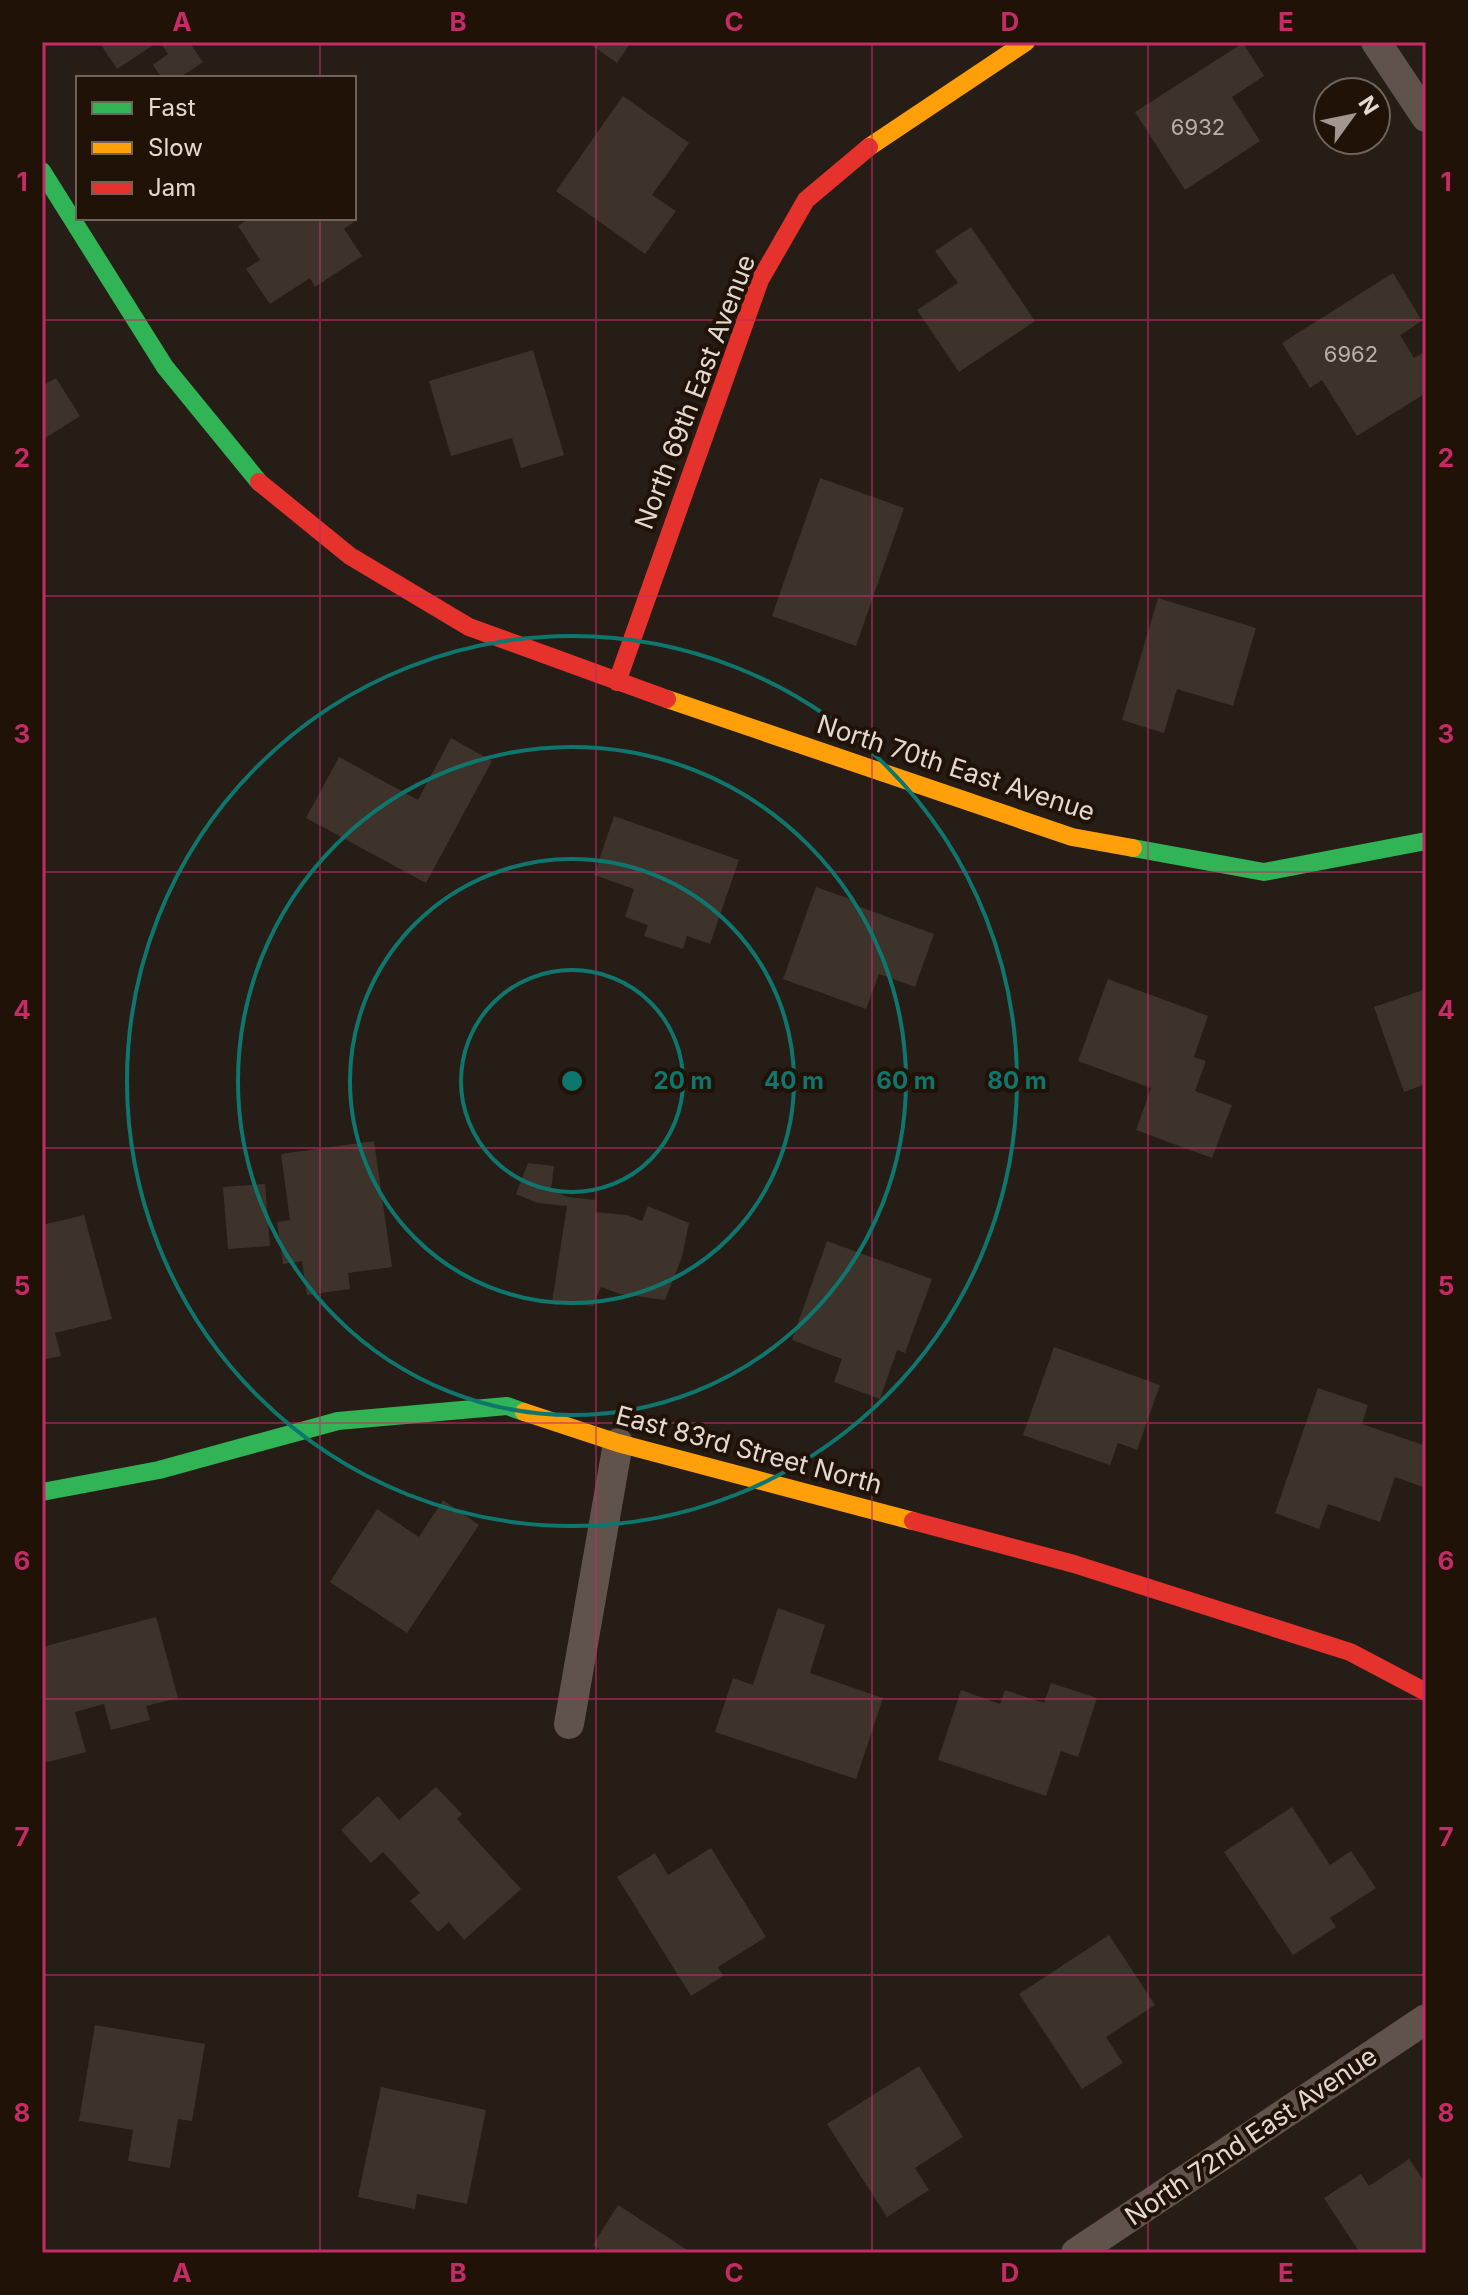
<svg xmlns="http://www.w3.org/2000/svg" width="1468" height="2295" font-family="Inter,sans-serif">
<rect width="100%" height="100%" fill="#251d16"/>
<!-- building -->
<g fill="#3e332a">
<polygon points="99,42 158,42 117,69"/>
<polygon points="160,42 189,42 203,62 179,78 162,78 153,65 168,54"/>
<polygon points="587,42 631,42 617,63"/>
<polygon points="1243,43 1264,76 1232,97 1260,141 1185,190 1135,112"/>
<polygon points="623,96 689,143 652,195 676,211 645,254 556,191"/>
<polygon points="250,218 352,218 354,222 344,229 362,256 315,287 310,278 270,304 246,269 260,260 238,226"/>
<polygon points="971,227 1035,321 959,372 917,310 958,283 935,251"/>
<polygon points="1393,273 1422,321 1400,335 1414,358 1426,351 1426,393 1357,436 1322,380 1310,388 1282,343"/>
<polygon points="533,350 564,455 521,468 512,438 451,456 429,381"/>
<polygon points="56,378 80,416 42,440 42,386"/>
<polygon points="820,478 904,508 856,646 772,616"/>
<polygon points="1158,598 1256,628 1233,706 1177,689 1164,733 1122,720"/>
<polygon points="451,738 492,761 426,883 306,818 339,757 418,800"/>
<polygon points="614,816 739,860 710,944 687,936 683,949 644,936 648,925 625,917 634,889 594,875"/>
<polygon points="816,887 853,900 852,904 934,934 915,987 879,974 866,1009 783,979"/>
<polygon points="1108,979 1208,1016 1194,1057 1206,1061 1195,1091 1232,1105 1212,1158 1136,1130 1151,1088 1078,1061"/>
<polygon points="1426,989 1426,1084 1404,1092 1374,1007"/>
<polygon points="374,1141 392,1267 348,1273 350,1289 307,1295 302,1261 283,1264 277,1222 290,1220 281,1154"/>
<polygon points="528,1163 554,1166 551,1190 568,1197 596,1200 595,1212 627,1215 642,1221 648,1206 689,1223 682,1257 665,1300 620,1294 601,1287 593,1306 552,1302 567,1206 537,1203 516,1194"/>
<polygon points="265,1184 270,1246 228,1249 223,1187"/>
<polygon points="84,1215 112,1319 55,1333 61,1356 42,1360 42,1225"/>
<polygon points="827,1241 932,1279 905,1353 897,1350 880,1399 834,1382 842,1359 792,1340"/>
<polygon points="1054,1347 1160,1385 1137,1450 1118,1443 1110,1465 1023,1435"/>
<polygon points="1318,1388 1368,1405 1362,1424 1426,1446 1423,1487 1395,1477 1380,1522 1328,1504 1319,1529 1275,1513"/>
<polygon points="443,1500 479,1525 407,1633 330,1582 377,1509 419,1537"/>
<polygon points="778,1608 825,1625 810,1673 883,1698 856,1779 715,1732 733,1678 753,1685"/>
<polygon points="156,1617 178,1698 146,1706 150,1720 111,1730 104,1704 75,1712 86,1752 44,1763 42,1647"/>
<polygon points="1051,1683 1097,1698 1078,1757 1061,1751 1046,1796 938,1760 961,1690 1000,1704 1005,1690 1044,1703"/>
<polygon points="436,1787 462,1814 457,1819 521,1889 464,1940 449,1922 438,1932 410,1901 420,1893 383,1852 371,1863 341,1830 378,1796 399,1820"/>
<polygon points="1292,1807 1330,1865 1351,1851 1376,1888 1330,1918 1336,1927 1293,1955 1224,1852"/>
<polygon points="711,1848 766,1937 718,1967 723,1976 691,1996 617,1877 655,1853 668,1875"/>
<polygon points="1109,1935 1155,2005 1106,2037 1123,2063 1082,2089 1019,1994"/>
<polygon points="95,2025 205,2044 192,2121 178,2119 170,2168 128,2161 133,2130 79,2121"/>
<polygon points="919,2066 963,2137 915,2168 929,2190 887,2217 827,2124"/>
<polygon points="381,2087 486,2110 467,2204 417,2194 415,2209 358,2197"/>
<polygon points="1409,2159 1426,2184 1426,2253 1360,2253 1324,2198 1361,2174 1369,2186"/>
<polygon points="618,2205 692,2253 606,2253 593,2245"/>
</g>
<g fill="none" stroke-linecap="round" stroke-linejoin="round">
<!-- street -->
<g stroke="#5f534b" stroke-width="30">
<polyline points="1376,42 1426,117"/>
<polyline points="569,1724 618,1443"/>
<polyline points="1076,2253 1426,2019"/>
</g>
<!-- fast -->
<g stroke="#30b455" stroke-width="18">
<polyline points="42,171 165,367 259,482"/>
<polyline points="1133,848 1264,872 1426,841"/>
<polyline points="42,1492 159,1470 338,1421 507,1406 524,1412"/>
</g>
<!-- slow -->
<g stroke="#ff9f0a" stroke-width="18">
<polyline points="869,147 1026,42"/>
<polyline points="667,699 1072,837 1133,848"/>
<polyline points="524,1412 618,1443 913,1521"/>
</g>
<!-- jam -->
<g stroke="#e5322d" stroke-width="18">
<polyline points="259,482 350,556 469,627 667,699"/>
<polyline points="617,682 760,280 806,200 869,147"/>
<polyline points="913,1521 1074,1564 1350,1652 1426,1692"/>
</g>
</g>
<!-- grid -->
<path fill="none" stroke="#c52b67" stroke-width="2" stroke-opacity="0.55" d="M320,42V78M596,42V2253M872,42V2253M1148,42V2253M320,218V2253M42,320H1426M42,596H1426M42,872H1426M42,1148H1426M42,1423H1426M42,1699H1426M42,1975H1426"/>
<!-- distance rings -->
<g fill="none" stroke="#0f766e" stroke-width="4">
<circle cx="572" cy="1081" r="111"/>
<circle cx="572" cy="1081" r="222"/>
<circle cx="572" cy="1081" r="334"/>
<circle cx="572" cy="1081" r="445"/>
</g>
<g text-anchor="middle" stroke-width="8" stroke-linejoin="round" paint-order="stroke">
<!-- number labels -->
<g font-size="22" fill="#bab0a7">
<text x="1198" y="135">6932</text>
<text x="1351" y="362">6962</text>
</g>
<!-- street labels -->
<g font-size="26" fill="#e4d9d1" stroke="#211207">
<text transform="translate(695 392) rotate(-69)" y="9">North 69th East Avenue</text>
<text transform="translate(956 768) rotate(18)" y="9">North 70th East Avenue</text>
<text transform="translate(749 1450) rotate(15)" y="9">East 83rd Street North</text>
<text transform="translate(1251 2136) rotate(-34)" y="9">North 72nd East Avenue</text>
</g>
</g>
<circle cx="572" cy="1081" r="12" fill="#0f766e" stroke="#211207" stroke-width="4"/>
<g font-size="24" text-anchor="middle" font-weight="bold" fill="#0f766e" stroke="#211207" stroke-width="8" stroke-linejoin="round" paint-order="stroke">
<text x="683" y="1089">20 m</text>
<text x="794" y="1089">40 m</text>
<text x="906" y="1089">60 m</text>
<text x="1017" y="1089">80 m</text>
</g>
<!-- border -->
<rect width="1468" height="2295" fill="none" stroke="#211207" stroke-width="88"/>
<!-- legend -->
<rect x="76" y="76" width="280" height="144" fill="#211207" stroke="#6f6258" stroke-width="2"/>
<rect x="92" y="102" width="40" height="12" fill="#30b455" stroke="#6f6258" stroke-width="2"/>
<text x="148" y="116" font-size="24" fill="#e4d9d1">Fast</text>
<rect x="92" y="142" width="40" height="12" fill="#ff9f0a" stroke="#6f6258" stroke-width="2"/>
<text x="148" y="156" font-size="24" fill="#e4d9d1">Slow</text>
<rect x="92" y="182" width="40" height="12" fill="#e5322d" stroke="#6f6258" stroke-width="2"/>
<text x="148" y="196" font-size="24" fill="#e4d9d1">Jam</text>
<!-- north arrow -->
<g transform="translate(1352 116) rotate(57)"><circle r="38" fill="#211207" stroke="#6f6258" stroke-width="2"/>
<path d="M0-6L14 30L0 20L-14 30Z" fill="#a19790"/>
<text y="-12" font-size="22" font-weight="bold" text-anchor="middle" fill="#e4d9d1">N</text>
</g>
<rect x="44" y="44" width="1380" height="2207" fill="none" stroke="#c52b67" stroke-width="3"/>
<g font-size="26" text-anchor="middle" font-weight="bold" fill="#c52b67">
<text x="182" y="31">A</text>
<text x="458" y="31">B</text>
<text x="734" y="31">C</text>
<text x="1010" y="31">D</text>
<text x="1286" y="31">E</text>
<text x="22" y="191">1</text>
<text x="1446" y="191">1</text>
<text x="22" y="467">2</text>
<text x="1446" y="467">2</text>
<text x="22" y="743">3</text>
<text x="1446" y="743">3</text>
<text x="22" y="1019">4</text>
<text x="1446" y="1019">4</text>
<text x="22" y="1295">5</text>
<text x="1446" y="1295">5</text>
<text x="22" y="1570">6</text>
<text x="1446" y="1570">6</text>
<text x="22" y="1846">7</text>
<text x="1446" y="1846">7</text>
<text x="22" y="2122">8</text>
<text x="1446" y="2122">8</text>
<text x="182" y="2282">A</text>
<text x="458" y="2282">B</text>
<text x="734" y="2282">C</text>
<text x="1010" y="2282">D</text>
<text x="1286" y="2282">E</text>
</g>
</svg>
